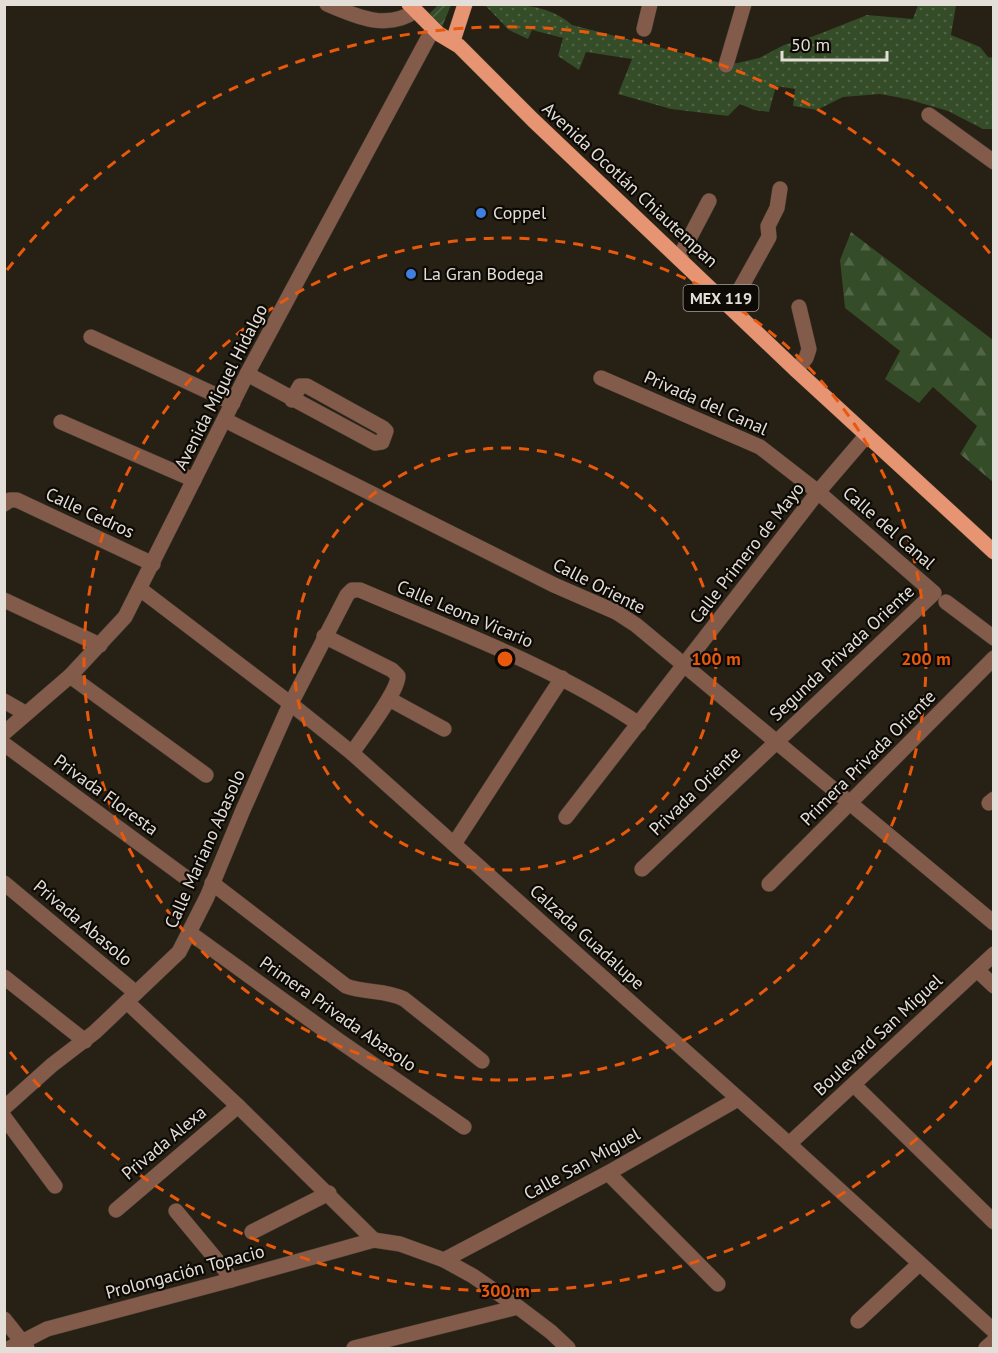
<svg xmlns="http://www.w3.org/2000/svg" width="998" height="1353" font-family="'PT Sans',sans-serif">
<defs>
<pattern id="grass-dots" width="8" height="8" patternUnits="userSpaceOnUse" patternTransform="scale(1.5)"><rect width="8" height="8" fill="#344c27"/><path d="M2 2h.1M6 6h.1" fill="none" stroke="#516546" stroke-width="1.8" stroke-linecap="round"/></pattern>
<pattern id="forest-firs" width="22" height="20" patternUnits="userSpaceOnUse" patternTransform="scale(1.5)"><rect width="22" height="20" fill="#344c27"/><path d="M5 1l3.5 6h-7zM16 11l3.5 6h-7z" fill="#516546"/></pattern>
<pattern id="garden-furrows" width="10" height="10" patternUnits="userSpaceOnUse" patternTransform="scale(1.5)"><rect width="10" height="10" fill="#344c27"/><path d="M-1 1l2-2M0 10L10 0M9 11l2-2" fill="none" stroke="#516546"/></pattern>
</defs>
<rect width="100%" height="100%" fill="#272014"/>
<!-- grass -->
<path fill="url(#grass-dots)" d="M484,4C516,5 547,3 572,25L729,65L759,58L784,45L814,36L867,15L913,19L918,5H956L951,35L980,47L988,57L993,58V129H983L948,111L907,99L880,94L843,97L817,110L793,106L795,89L776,86L769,112L754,110L740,104L728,116L671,109L618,94L632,59L586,52L579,70L558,56L563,38L532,30L528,39L509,30Z"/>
<!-- forest -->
<polygon fill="url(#forest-firs)" points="851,232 993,340 993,482 960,454 977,426 933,387 919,403 885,379 900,351 845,308 840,260"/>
<!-- garden -->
<polygon fill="url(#garden-furrows)" points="438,5 451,5 442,27 427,16"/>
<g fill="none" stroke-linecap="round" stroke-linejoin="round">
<defs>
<g id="minor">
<path d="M327,4C355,16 387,31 415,11"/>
<polyline points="644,29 650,4"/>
<polyline points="726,65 744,4"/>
<polyline points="929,115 994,162"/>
<polyline points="679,258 709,201"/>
<polyline points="730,307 769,237 768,226 777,208 780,189"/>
<polyline points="91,337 233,403"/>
<polyline points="796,370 806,358 809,349 799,307"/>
<polyline points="247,374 375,443 382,442 386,431 383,428 307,386 300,386 292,400"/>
<polyline points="601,378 760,447 818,492 934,593 642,869"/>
<polyline points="225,420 554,585 616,612 636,625 994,923"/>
<polyline points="61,422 194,480"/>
<polyline points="4,504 10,500 17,500 153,564"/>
<polyline points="140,589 291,704 352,753 789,1144 994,1331"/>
<polyline points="4,600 100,645"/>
<polyline points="946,602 994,638"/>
<path d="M324,636L392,670L398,676C398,692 362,738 352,753"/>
<polyline points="70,676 206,775"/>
<polyline points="389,699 444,729"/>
<polyline points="4,701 25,713"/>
<polyline points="4,733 70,676 125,617 247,374 433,29"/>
<polyline points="4,744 185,877"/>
<polyline points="989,803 994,799"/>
<polyline points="566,817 818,492 866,436"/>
<polyline points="454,844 562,678"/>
<polyline points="4,883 136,993"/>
<path d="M212,883L346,986C365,993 386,990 404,999L482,1061"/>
<polyline points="769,884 994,658"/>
<polyline points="190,933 338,1040 464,1127"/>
<polyline points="977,970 994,986"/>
<polyline points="4,977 85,1041"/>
<polyline points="128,1003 238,1106 374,1240"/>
<polyline points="854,1085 994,1222"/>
<path d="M4,1108L52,1065L95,1032L179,952L207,897L243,810L286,713L347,595L352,590H360C455,631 553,666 639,724"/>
<polyline points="4,1117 55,1186"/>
<polyline points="789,1144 994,954"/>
<polyline points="608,1173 718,1284"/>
<polyline points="116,1210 238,1106"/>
<polyline points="176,1211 225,1270 231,1280"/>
<polyline points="252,1232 329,1193"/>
<polyline points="444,1260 608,1173 738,1099"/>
<polyline points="4,1319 27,1348"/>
<polyline points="858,1321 919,1264"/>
<polyline points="10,1348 47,1329 231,1280 374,1240 400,1244 444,1260 473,1276 518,1307 551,1332 568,1348"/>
<polyline points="354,1348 518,1307"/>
<polyline points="986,1348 994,1341"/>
</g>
<g id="major">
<polyline points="409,4 439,34 459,46 533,120 796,370 994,552"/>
<polyline points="453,41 465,4"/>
</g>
</defs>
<!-- minor casing -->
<use href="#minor" stroke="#413b2f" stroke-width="16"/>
<!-- major casing -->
<use href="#major" stroke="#413b2f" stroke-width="16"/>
<!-- minor -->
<use href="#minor" stroke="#835b4b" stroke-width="15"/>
<!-- major -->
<use href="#major" stroke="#e79472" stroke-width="15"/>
</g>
<!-- distance rings -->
<g fill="none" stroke="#e8590c" stroke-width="3" stroke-dasharray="10 8">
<circle cx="505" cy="659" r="211"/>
<circle cx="505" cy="659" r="421"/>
<path d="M993 1061A632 632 0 0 1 7 1048M7 270A632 632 0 0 1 993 257"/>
</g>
<!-- markers -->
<g fill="#3f7fe0" stroke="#0d0a06" stroke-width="2">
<circle cx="481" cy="213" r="6"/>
<circle cx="411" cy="274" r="6"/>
</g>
<g text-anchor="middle" stroke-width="4.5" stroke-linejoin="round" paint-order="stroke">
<!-- shield labels -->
<rect fill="#0d0a06" stroke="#a39e98" stroke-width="1.5" x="683.5" y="285" width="75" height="26" rx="4.5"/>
<g font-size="16" font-weight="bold" fill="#e3ded7">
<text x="721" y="304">MEX 119</text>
</g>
<!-- street labels -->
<g font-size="18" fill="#e3ded7" stroke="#0d0a06">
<text transform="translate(630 185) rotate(43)" y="6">Avenida Ocotlán Chiautempan</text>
<text transform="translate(221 387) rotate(-63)" y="6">Avenida Miguel Hidalgo</text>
<text transform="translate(706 403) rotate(24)" y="6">Privada del Canal</text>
<text transform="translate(90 513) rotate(25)" y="6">Calle Cedros</text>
<text transform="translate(889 528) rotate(41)" y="6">Calle del Canal</text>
<text transform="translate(747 553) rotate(-52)" y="6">Calle Primero de Mayo</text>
<text transform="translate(599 586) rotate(27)" y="6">Calle Oriente</text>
<text transform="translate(465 614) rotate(23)" y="6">Calle Leona Vicario</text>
<text transform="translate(842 653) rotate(-43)" y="6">Segunda Privada Oriente</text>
<text transform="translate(868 758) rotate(-45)" y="6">Primera Privada Oriente</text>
<text transform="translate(695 791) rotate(-44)" y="6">Privada Oriente</text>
<text transform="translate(106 795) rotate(36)" y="6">Privada Floresta</text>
<text transform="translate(205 849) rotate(-66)" y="6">Calle Mariano Abasolo</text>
<text transform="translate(83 923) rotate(40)" y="6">Privada Abasolo</text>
<text transform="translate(587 937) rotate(42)" y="6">Calzada Guadalupe</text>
<text transform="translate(338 1014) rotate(35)" y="6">Primera Privada Abasolo</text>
<text transform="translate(878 1035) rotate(-43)" y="6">Boulevard San Miguel</text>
<text transform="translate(164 1143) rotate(-40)" y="6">Privada Alexa</text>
<text transform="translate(582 1164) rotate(-29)" y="6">Calle San Miguel</text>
<text transform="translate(185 1272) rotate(-15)" y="6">Prolongación Topacio</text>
</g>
<!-- poi labels -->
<g font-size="18" fill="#e3ded7" stroke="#0d0a06" text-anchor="start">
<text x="493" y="219">Coppel</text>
<text x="423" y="280">La Gran Bodega</text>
</g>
</g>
<circle cx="505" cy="659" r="9" fill="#e8590c" stroke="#0d0a06" stroke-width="3"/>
<g font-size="18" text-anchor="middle" font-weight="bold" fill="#e8590c" stroke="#0d0a06" stroke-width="4.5" stroke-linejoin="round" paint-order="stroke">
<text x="716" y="665">100 m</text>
<text x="926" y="665">200 m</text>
<text x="505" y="1297">300 m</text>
</g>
<!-- border -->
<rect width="998" height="1353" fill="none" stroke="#e3ded7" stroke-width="12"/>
<!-- scale -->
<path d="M782 51v9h105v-9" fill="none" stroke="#e3ded7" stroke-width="3"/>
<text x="791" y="51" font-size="18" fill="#e3ded7" stroke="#0d0a06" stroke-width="4.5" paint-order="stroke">50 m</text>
</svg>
